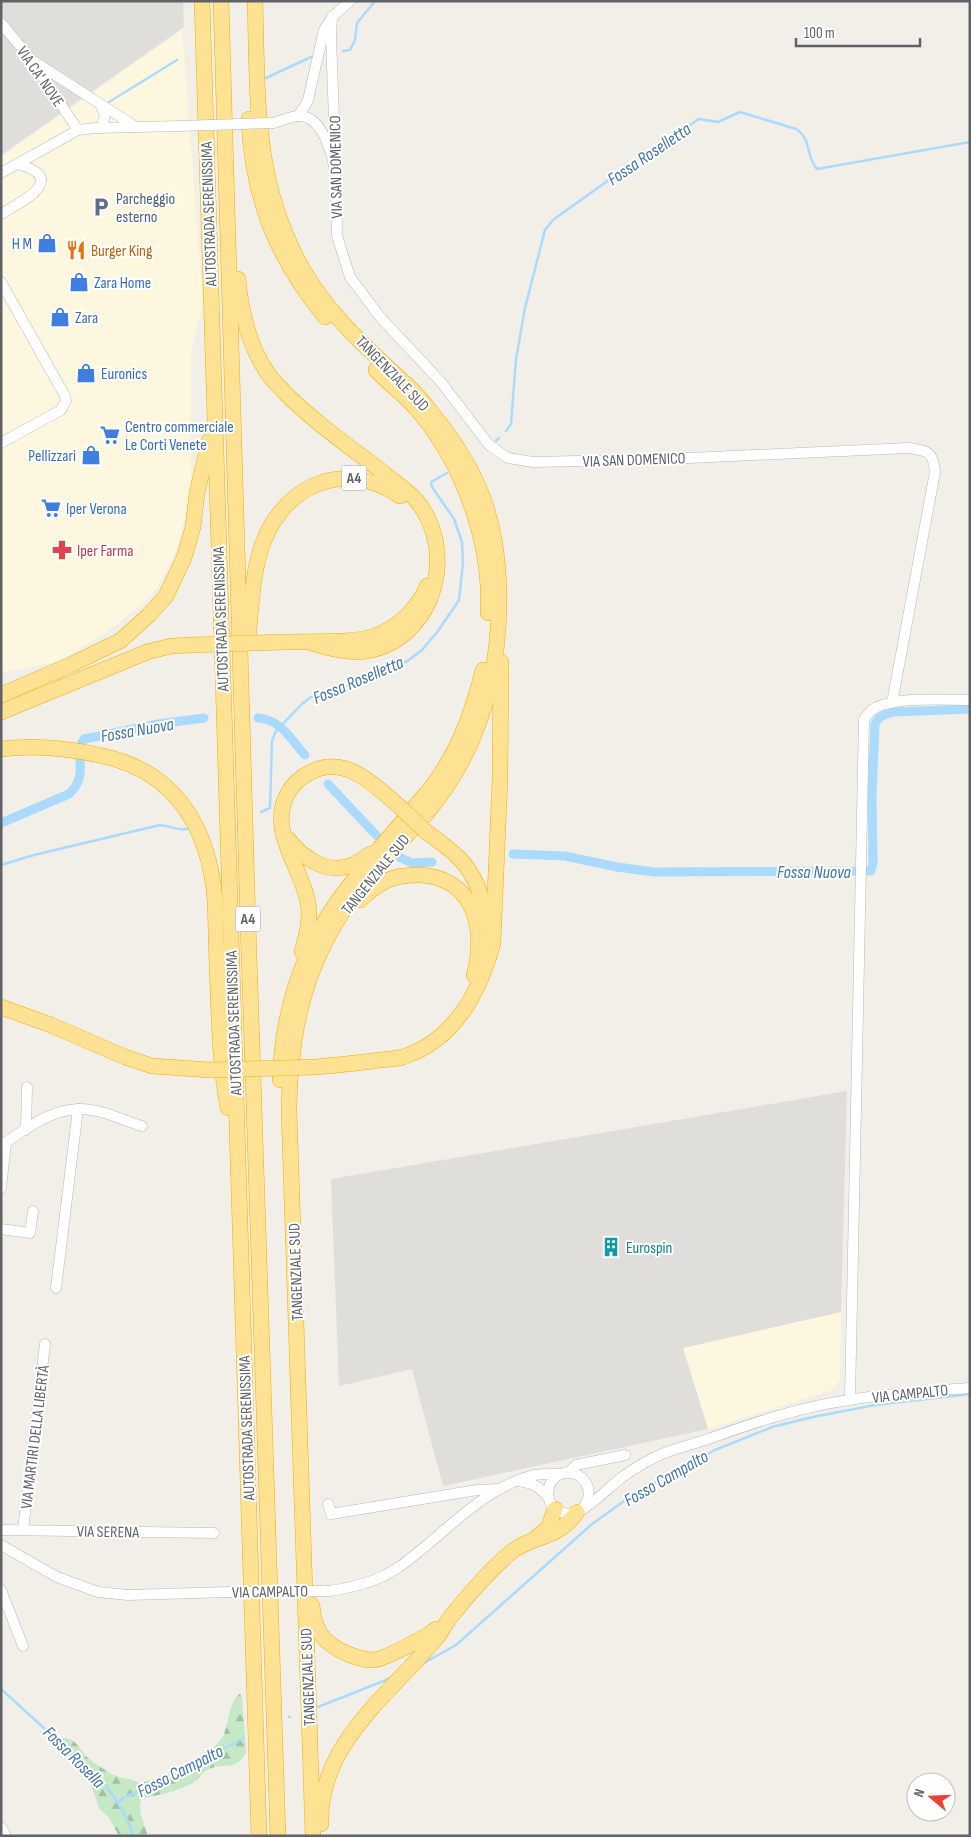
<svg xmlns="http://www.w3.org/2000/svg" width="971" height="1837" font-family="'Sofia Sans Condensed',sans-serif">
<defs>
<pattern id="forest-firs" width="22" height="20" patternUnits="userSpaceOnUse" patternTransform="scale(1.25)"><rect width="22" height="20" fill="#c5e8c5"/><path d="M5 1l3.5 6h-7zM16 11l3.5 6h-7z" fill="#a3c0a4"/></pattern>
</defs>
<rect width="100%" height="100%" fill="#f1efe8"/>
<!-- commercial -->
<g fill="#fef7e0">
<polygon points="182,30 203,304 191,350 191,489 180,542 160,583 151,596 117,624 61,661 1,673 1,157"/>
<polygon points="841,1312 840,1380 832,1390 708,1429 683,1348"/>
</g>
<!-- industrial -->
<g fill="#e0deda">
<polygon points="1,1 183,1 184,27 1,155"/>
<polygon points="847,1091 841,1312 683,1348 708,1429 443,1486 412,1369 339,1386 331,1179"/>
</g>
<!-- forest -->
<path fill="url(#forest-firs)" d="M240,1694L242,1698L246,1752C236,1772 225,1762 209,1769C203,1772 198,1780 191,1784C176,1792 159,1794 142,1799C136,1809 145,1825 148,1836H119L109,1818L99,1808L90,1783L85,1773L58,1746L60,1739C73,1734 79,1748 86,1756C92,1762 101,1767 108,1772C115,1777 124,1778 133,1780C137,1782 139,1784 144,1782C165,1777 211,1756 222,1738C229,1727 229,1699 240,1694Z"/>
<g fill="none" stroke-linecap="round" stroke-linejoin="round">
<!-- stream -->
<g stroke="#aadaff" stroke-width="2.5">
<polyline points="343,51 350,50 355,40 357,23 375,1"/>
<polyline points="266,78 311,57"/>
<polyline points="109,102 177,60"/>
<path d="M506,431L511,424L516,359L525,308L545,230L553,220L627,167L699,119L718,122L740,112L796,129C812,139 806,158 817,169L970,142"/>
<polyline points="496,441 499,438"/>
<polyline points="261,812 270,808 272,741 276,731 302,704 311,697 339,690 406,662 422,650 438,631 459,600 463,563 462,542 454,519 432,487 431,482 447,473"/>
<path d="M1,865L34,855L160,825C171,826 177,831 188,829"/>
<polyline points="422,1664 456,1645 592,1524 631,1496 715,1450 772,1427 813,1417 875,1405 970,1394"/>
<path d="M1,1689L102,1781C115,1797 127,1816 134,1836"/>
<polyline points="318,1707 391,1678"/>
<polyline points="289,1717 290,1717"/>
<polyline points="117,1803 123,1798 168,1778 244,1738"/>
</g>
<!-- canal -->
<g stroke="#aadaff" stroke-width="9">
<path d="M258,718C282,720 290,739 305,755"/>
<polyline points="328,784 377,836"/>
<path d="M1,823L69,794C91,773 72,755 84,739L158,724L204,718"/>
<path d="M513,854L565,856L617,867L654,872L871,871L873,863L872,795L875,724C879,716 884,715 893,712L970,709"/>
<polyline points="399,857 412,863 432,862"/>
</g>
<defs>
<g id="minor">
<path d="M332,17L331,38L335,146L332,156L336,177L337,236L350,277L380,317L441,382L489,445L508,458L533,462L668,459L908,448C928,451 933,451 935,472L892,703"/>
<polyline points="1,23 30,58 78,130"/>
<polyline points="35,62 136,127"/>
<polyline points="100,104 105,116 101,128"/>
<polyline points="298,116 303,109 308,100 324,30 332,17 350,1"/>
<path d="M273,123C281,121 289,117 297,116C318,114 327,141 332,156"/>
<polyline points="1,173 78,130 95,128 180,126"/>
<path d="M1,214C21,202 70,179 18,164"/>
<polyline points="1,282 65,396 66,401 61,410 1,443"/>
<polyline points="26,1130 27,1087"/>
<path d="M1,1146C23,1130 50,1110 78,1109C99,1108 122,1120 142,1126"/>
<polyline points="1,1188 6,1142"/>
<polyline points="1,1229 30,1233 33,1211"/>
<polyline points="56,1288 78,1109"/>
<path d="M850,1399L864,719C867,715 871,710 875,708C897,696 945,700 970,700"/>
<polyline points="568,1473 576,1465 625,1455"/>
<path d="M517,1481C533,1483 537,1485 548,1497"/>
<polyline points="328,1504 331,1514 477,1490 500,1489"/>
<path d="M583,1508C602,1484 569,1459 552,1481C545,1491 548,1505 558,1511C564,1514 570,1515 576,1512C592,1506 608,1488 621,1478C636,1467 651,1458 667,1452C682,1447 696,1443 711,1438C756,1422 801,1407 849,1400C889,1393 930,1391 970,1388"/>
<polyline points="1,1530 214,1533"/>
<polyline points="23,1530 45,1344"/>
<polyline points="1,1545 57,1577 98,1592 128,1595 229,1592"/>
<polyline points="1,1590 23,1646"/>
<path d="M328,1591C351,1588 376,1582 396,1569C439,1540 479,1490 530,1476C540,1473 550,1474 560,1474"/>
<polyline points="1,1827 6,1836"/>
</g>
<g id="highway">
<polyline points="202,1 259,1836"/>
<polyline points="221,1 248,924 278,1836"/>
<path d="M255,1C258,98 253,180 302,268C328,315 371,352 410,388C419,396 427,407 434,416C478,470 497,518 499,588C501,671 480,750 426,814C396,848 362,880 338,919C301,979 290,1040 289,1110L313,1836"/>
<path d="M249,119C252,197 276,257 325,317"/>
<path d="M238,279C241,312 249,347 269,375C273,381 279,386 284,392C314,422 350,447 384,473C394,482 407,490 416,500C457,549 437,634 372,650C350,655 329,648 309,642"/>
<path d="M376,370C388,383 403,394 415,407C462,461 492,541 488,613"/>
<path d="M248,639C251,610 252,579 260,552C279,487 342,457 400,496"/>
<path d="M285,642C311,641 350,644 375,636C397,628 419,608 427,586"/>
<polyline points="1,695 70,665 120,641 149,615 166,596 184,558 193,527 197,493 209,441"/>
<polyline points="1,712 147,652 171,646 190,645"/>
<path d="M1,749C35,745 69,748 103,756C176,772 209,828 215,900C216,921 216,943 217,964C219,1012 219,1061 228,1108"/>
<path d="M425,831C436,839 449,848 459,858C477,876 484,901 487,926"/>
<path d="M288,839C302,857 325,874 349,866C357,864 363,859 370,854"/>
<path d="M360,900C379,882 392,875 418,875C474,876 487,930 474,975"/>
<path d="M302,952C306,937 311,920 308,903C302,868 268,831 287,795C292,785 300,777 311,772C346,754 375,786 400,807"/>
<polyline points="1,1007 51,1025 125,1057 152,1066 211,1070"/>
<path d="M316,1067C338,1065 359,1063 380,1060C388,1059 396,1059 403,1057C455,1040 480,992 493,943L500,778L501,662"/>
<path d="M280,1080C282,1017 300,957 335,905C359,871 387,840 414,808C423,797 433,787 440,775C461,744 474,707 483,670"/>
<polyline points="536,1538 548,1528 555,1509"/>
<path d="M312,1605C314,1631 324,1644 348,1654C355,1657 366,1660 374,1660C385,1659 419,1640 430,1634L436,1629"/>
<path d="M321,1824C318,1743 392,1693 438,1636C443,1629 447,1621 453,1614C470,1593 489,1571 510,1553C533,1534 557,1541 577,1512"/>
</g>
</defs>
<!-- minor casing -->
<use href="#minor" stroke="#b5b8bc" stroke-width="11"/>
<!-- highway casing -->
<use href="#highway" stroke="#f9ab00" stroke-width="16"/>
<!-- minor -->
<use href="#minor" stroke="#fff" stroke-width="10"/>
<!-- highway -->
<use href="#highway" stroke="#fde293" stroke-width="15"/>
<defs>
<g id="minor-bridge">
<polyline points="180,126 273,123"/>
<polyline points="229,1592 328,1591"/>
</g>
<g id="highway-bridge">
<polyline points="190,645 285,642"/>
<polyline points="400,807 425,831"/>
<polyline points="211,1070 316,1067"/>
</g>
</defs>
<!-- minor-bridge casing -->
<use href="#minor-bridge" stroke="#b5b8bc" stroke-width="11" stroke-linecap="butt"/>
<!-- highway-bridge casing -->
<use href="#highway-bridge" stroke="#f9ab00" stroke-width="16" stroke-linecap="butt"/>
<!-- minor-bridge -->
<use href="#minor-bridge" stroke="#fff" stroke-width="10"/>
<!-- highway-bridge -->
<use href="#highway-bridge" stroke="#fde293" stroke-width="15"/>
</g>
<!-- icons -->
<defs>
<symbol id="parking-bare" viewBox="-9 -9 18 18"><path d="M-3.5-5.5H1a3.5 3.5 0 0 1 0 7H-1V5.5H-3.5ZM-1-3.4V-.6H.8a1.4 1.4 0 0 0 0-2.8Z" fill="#5c6f8a" stroke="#fff" stroke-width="2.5" paint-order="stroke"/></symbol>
<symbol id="shop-bare" viewBox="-9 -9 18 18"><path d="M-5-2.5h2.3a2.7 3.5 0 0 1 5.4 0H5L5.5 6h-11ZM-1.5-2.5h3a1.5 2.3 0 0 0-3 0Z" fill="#3f7fe0" stroke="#fff" stroke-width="2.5" paint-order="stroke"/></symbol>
<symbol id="restaurant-bare" viewBox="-9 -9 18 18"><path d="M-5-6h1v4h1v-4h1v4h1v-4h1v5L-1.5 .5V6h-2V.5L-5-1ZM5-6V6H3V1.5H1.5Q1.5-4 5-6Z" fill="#e8710a" stroke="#fff" stroke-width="2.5" paint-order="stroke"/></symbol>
<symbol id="supermarket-bare" viewBox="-9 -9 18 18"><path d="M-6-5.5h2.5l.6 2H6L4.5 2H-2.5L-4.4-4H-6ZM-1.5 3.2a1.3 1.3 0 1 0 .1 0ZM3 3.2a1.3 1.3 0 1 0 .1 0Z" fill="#3f7fe0" stroke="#fff" stroke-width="2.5" paint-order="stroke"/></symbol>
<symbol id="pharmacy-bare" viewBox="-9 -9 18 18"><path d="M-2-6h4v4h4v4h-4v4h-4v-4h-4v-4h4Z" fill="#e0444e" stroke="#fff" stroke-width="2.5" paint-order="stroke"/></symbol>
<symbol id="building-bare" viewBox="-9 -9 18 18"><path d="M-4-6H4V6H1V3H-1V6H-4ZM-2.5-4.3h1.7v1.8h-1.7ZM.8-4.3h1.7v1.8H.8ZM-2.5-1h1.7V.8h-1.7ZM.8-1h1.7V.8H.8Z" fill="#0f9aa8" stroke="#fff" stroke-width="2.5" paint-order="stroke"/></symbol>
</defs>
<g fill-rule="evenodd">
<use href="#parking-bare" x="87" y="193" width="28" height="28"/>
<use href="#shop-bare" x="33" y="229" width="28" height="28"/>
<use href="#restaurant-bare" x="62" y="236" width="28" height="28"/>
<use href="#shop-bare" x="65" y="268" width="28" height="28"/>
<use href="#shop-bare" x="46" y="303" width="28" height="28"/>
<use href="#shop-bare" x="72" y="359" width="28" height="28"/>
<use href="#supermarket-bare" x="96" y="421" width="28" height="28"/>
<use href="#shop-bare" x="77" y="441" width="28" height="28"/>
<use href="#supermarket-bare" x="37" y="494" width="28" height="28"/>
<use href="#pharmacy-bare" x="48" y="536" width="28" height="28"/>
<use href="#building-bare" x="597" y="1233" width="28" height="28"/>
</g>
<g text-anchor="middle" stroke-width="4" stroke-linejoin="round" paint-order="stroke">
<!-- shield labels -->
<g fill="#fff" stroke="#8f9295" stroke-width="1">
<rect x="341.5" y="465.5" width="25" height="25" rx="4"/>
<rect x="235.5" y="906.5" width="25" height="25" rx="4"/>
</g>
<g font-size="15" font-weight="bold" fill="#5f6368">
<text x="354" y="483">A4</text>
<text x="248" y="924">A4</text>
</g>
<!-- street labels -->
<g font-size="16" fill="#5f6368" stroke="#fff">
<text transform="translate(41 76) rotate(55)" y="6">VIA CA' NOVE</text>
<text transform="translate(335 167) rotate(-91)" y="6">VIA SAN DOMENICO</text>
<text transform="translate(208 214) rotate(-92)" y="6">AUTOSTRADA SERENISSIMA</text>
<text transform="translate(393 373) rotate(46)" y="6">TANGENZIALE SUD</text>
<text transform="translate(634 459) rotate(-2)" y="6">VIA SAN DOMENICO</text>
<text transform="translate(220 619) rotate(-92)" y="6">AUTOSTRADA SERENISSIMA</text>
<text transform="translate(375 874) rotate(-51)" y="6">TANGENZIALE SUD</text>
<text transform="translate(233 1023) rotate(-92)" y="6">AUTOSTRADA SERENISSIMA</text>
<text transform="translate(295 1272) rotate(-92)" y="6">TANGENZIALE SUD</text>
<text transform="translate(910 1393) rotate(-6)" y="6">VIA CAMPALTO</text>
<text transform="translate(246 1428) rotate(-92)" y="6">AUTOSTRADA SERENISSIMA</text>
<text transform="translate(34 1437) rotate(-83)" y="6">VIA MARTIRI DELLA LIBERTÀ</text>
<text transform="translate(108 1531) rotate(1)" y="6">VIA SERENA</text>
<text transform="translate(270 1591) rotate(-1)" y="6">VIA CAMPALTO</text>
<text transform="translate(307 1677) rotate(-92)" y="6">TANGENZIALE SUD</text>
</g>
<!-- service labels -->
<g font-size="16" fill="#4e5e75" stroke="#fff" text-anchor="start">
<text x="116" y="204">Parcheggio<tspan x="116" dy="18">esterno</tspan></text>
</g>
<!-- shop labels -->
<g font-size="16" fill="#366cbe" stroke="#fff" text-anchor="start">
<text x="32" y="249" text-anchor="end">H M</text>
<text x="94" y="288">Zara Home</text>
<text x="75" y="323">Zara</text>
<text x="101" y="379">Euronics</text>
<text x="125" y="432">Centro commerciale<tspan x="125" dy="18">Le Corti Venete</tspan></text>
<text x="76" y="461" text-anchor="end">Pellizzari</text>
<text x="66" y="514">Iper Verona</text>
</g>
<!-- food labels -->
<g font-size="16" fill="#c56008" stroke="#fff" text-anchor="start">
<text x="91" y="256">Burger King</text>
</g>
<!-- health labels -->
<g font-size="16" fill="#be3a42" stroke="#fff" text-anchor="start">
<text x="77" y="556">Iper Farma</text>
</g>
<!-- culture labels -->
<g font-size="16" fill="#0d838f" stroke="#fff" text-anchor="start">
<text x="626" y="1253">Eurospin</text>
</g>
<!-- water labels -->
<g font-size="18" font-style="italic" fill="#4174aa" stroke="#fff">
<text transform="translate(649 154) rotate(-34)" y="6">Fossa Roselletta</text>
<text transform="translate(358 680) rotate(-23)" y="6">Fossa Roselletta</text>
<text transform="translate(137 730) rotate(-10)" y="6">Fossa Nuova</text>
<text x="814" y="878">Fossa Nuova</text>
<text transform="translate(666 1478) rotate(-30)" y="6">Fosso Campalto</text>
<text transform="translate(74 1757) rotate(45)" y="6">Fossa Rosella</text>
<text transform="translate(180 1771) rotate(-27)" y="6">Fosso Campalto</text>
</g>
</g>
<!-- border -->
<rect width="971" height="1837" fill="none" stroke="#5f6368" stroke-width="5"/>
<!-- north arrow -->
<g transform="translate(931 1797) rotate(289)"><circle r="24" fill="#ffffff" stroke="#bfc1c3"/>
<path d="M0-4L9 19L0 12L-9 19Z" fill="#ea4335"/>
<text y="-8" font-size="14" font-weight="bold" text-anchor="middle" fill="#5f6368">N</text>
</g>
<!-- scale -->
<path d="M796 38v8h124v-8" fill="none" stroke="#5f6368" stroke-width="2.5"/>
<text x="804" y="38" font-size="15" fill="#5f6368" stroke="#ffffff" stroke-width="4" paint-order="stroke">100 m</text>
</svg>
